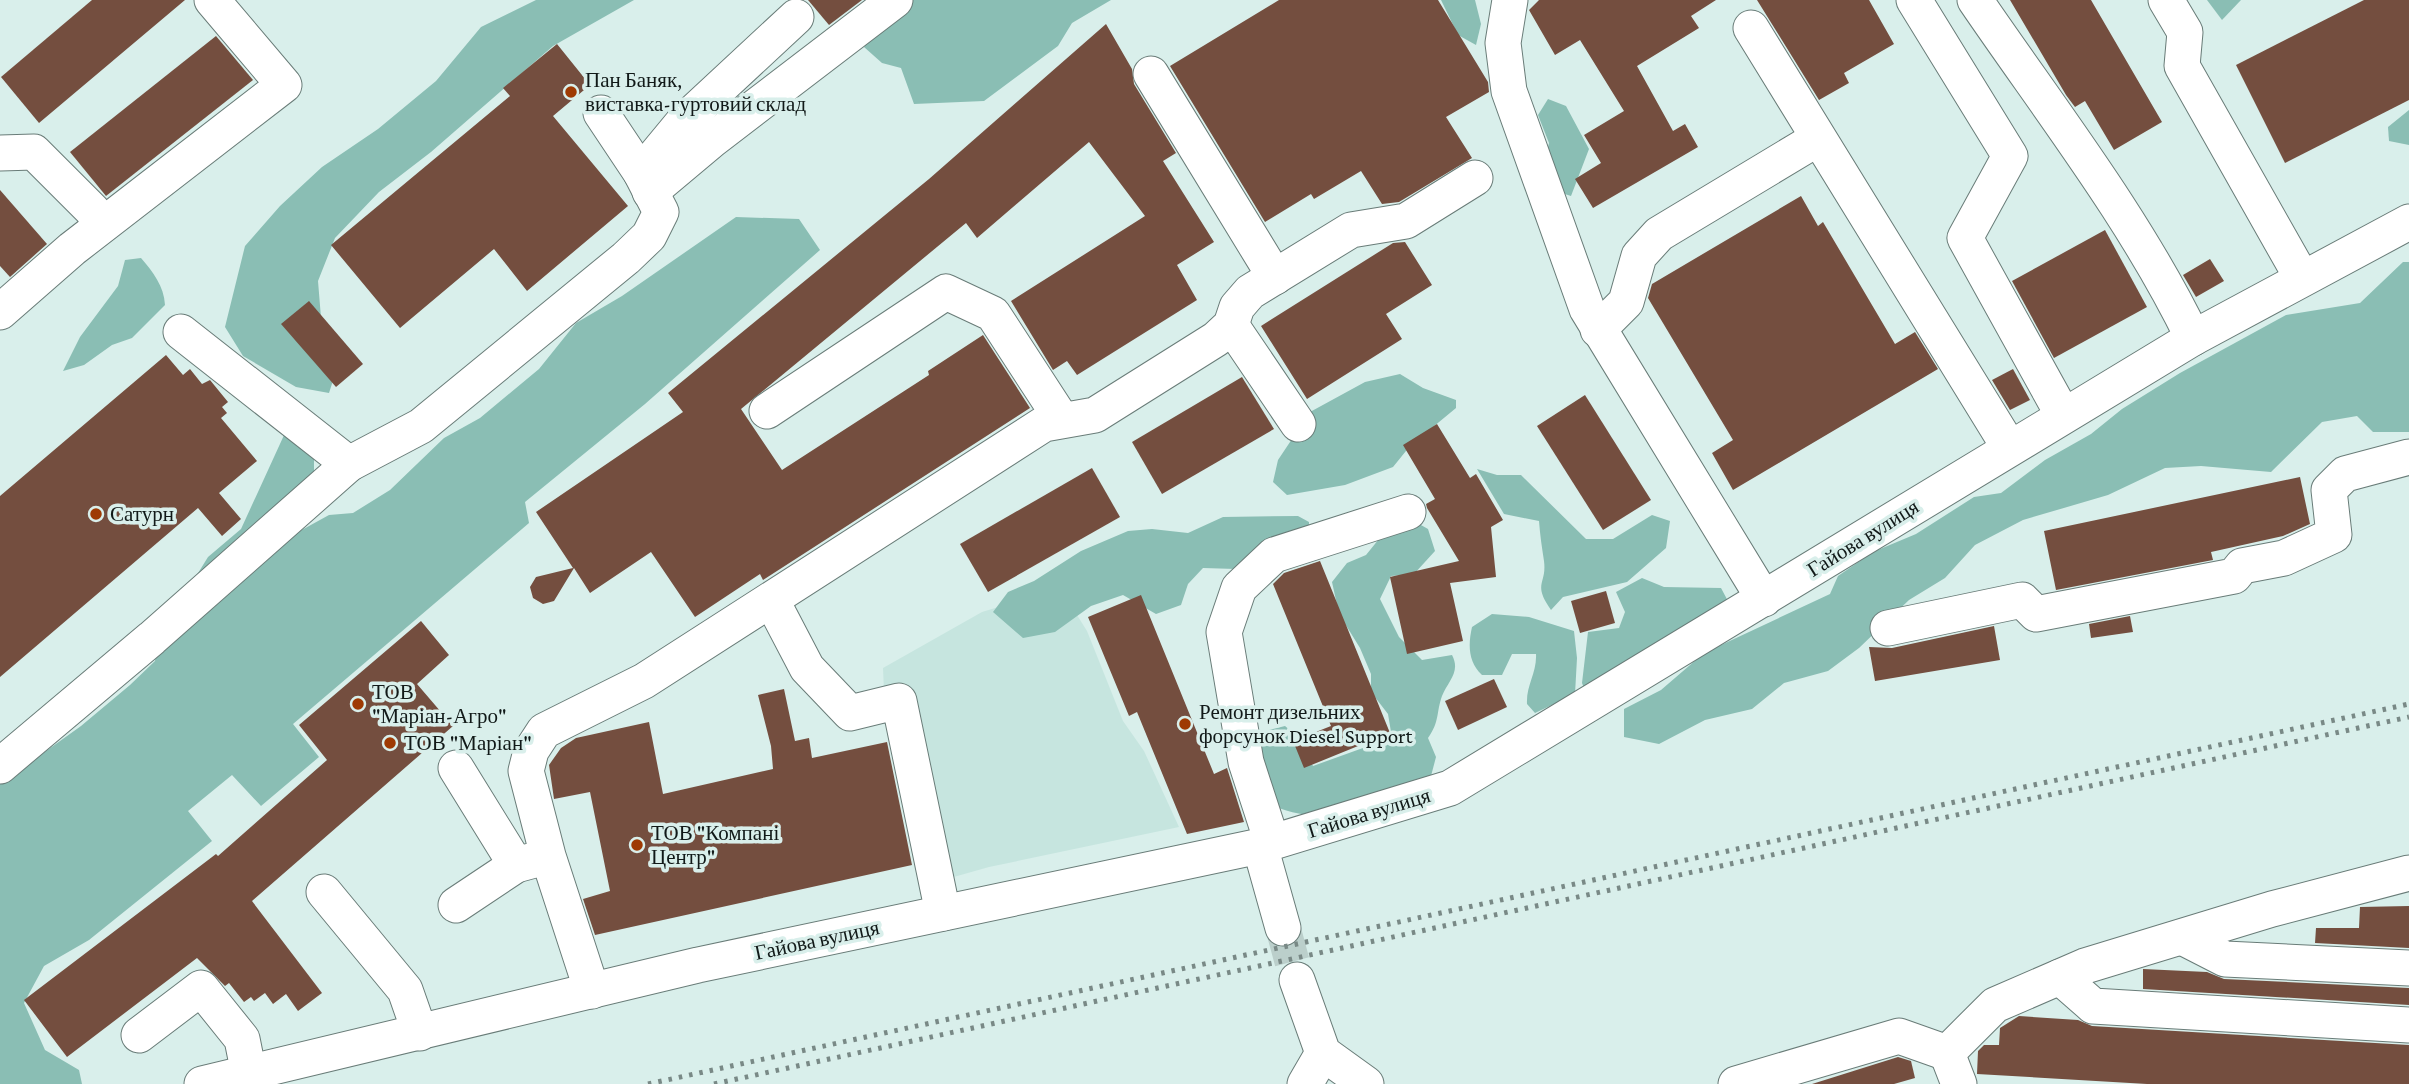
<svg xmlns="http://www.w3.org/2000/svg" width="2409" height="1084" font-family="'Crimson Pro',serif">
<rect width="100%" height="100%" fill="#d9efeb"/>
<!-- built -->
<polygon fill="#c6e5df" points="1060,588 1087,631 1123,721 1144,751 1179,827 989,867 929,884 884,691 883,668 982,612"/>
<!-- forest -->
<g fill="#8abeb4">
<polygon points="536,0 634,0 553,46 431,152 379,192 335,238 318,281 322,330 339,362 329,393 296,387 243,356 225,327 245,246 280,206 322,167 378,129 436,81 481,27"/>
<polygon points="898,0 1111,0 1072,23 1058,46 984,101 914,104 901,68 882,63 864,47 883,12"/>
<polygon points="1441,0 1475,0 1481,24 1476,45 1458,35"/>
<polygon points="2207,0 2241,0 2222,20"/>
<polygon points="1548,99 1566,106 1589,149 1571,196 1549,189 1544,163 1549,143 1538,115"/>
<polygon points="2409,110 2409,145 2389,141 2388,127"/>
<polygon points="736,217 799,219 820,250 645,404 525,502 529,523 293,724 319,757 261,806 232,775 188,811 212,841 89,940 44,966 24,1003 45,1050 79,1070 82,1084 0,1084 0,784 81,726 130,685 155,661 159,630 269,548 329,515 353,513 390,490 444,438 480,418 539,369 576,323 622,296"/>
<path d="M141,258C153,272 164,286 165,305L132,338L112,345L84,365L63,371L80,337L118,286L125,260Z"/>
<polygon points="2403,262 2409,262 2409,432 2373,432 2357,416 2322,422 2271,472 2201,466 2165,468 2108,495 2023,520 1975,545 1945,578 1909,600 1859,648 1828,671 1784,683 1752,709 1705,720 1659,744 1624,737 1624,709 1661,690 1704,653 1830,594 1838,576 1873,552 1916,534 1974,497 2001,493 2045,460 2091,434 2122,409 2180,373 2286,315 2360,303"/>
<polygon points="1400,374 1423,388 1456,400 1456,408 1410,446 1393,467 1345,485 1287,495 1273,482 1278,460 1310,412 1365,382"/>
<polygon points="285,433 314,447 314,478 195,578 208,557 241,529"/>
<path d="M1477,469L1497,475H1521L1586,539H1613L1652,515L1670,521L1666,548L1627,582L1563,597L1551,610C1532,583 1547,585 1544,561C1542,548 1540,535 1539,521L1504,514Z"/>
<polygon points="1298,516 1309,522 1309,529 1236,569 1203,568 1188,584 1181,605 1156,614 1123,595 1091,606 1055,632 1023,638 993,612 1008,592 1034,581 1081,551 1128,531 1152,529 1188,533 1223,517"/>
<path d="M1405,516L1428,529L1435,551L1414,574L1391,576L1380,599L1399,637L1422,660L1452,655C1461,672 1448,681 1442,696C1436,713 1440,721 1428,738L1436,757L1426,795C1375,808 1325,828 1274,806L1254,734L1285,726L1298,737L1313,766L1374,744L1391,732L1388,714L1371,692V674L1360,648L1339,614L1332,582L1347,563L1366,555L1383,534Z"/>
<polygon points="1642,578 1664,587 1721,588 1729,603 1589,701 1582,683 1588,632 1619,628 1625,612 1616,592"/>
<path d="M1492,614L1529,617L1574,631L1577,658L1575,694L1535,713L1527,704C1526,685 1537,673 1536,654H1512L1502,675H1482C1468,662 1468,645 1472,627Z"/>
</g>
<!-- building -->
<g fill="#744e3f">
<polygon points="92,0 185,0 39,123 1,77"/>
<polygon points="808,0 862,0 829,25"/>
<polygon points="1279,0 1438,0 1488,82 1489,92 1446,117 1472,158 1399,202 1382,204 1361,171 1314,199 1311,194 1265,222 1170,66"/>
<polygon points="1539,0 1716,0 1691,16 1699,28 1637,66 1673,131 1685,124 1698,147 1593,208 1575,179 1601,163 1584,135 1624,111 1580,40 1555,55 1529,10"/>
<polygon points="1757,0 1869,0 1894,44 1844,73 1849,83 1819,100"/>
<polygon points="2010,0 2091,0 2162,122 2114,150 2085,101 2075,107 2066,95"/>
<polygon points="2364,0 2409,0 2409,100 2285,163 2236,65"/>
<polygon points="1106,24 1132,69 1134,84 1176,153 1163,161 1214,242 1177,265 1197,300 1077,375 1067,361 1053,370 1011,301 1145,216 1089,142 977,238 966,223 741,409 782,470 929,375 928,371 983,335 1030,408 763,580 760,574 695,617 651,552 590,593 574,568 554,601 543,604 533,598 530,587 536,577 573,568 536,512 683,412 668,393 929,179"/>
<polygon points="216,36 253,80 106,196 70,152"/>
<polygon points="557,44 590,85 553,116 628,206 527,291 494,249 400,328 331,245 510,96 503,88"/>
<polygon points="0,190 47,244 10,277 0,266"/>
<polygon points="1801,196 1818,226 1823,222 1895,344 1915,332 1938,369 1733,490 1712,453 1733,440 1648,298 1652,284"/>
<polygon points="2105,230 2147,307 2054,358 2012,281"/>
<polygon points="1405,242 1432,285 1386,314 1402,339 1307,399 1261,326 1393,243"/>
<polygon points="2210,259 2224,281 2196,297 2183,275"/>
<polygon points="309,301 363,364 336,387 281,324"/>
<polygon points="166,355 183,375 190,369 202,384 210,380 228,402 222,407 227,413 221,418 257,461 219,493 241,519 222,536 198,508 0,677 0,496"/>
<polygon points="2013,369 2030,400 2010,410 1992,380"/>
<polygon points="1242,377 1274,429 1162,494 1132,442"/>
<polygon points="1585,395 1651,500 1603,530 1537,426"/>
<polygon points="1437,424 1470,478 1476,474 1503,520 1491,527 1496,577 1450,583 1463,641 1407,654 1390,577 1459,561 1427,508 1426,504 1435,499 1403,445"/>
<polygon points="1092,468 1120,517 988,592 960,544"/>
<polygon points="2300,477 2310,524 2283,536 2211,552 2213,560 2056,590 2044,531"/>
<polygon points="1320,561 1390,733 1304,768 1293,741 1331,726 1273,584 1284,573"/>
<polygon points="1606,591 1615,623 1580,633 1571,601"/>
<polygon points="1141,595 1214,774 1227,768 1244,822 1187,834 1137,712 1129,716 1088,617"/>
<polygon points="2130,616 2133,632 2091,638 2089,624"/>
<polygon points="421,621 449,655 417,684 453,726 252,901 322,993 298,1011 286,994 273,1004 265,993 254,1001 251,997 244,1002 229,983 225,986 197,958 67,1057 24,1000 216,854 218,856 327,760 299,725"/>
<polygon points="1994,626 2000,660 1875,681 1869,647 1892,648"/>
<polygon points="1494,679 1507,707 1458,730 1445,701"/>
<polygon points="784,689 795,741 809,738 812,758 887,742 912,865 595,935 583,899 610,891 590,792 554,799 549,765 561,748 576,738 649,722 663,794 773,769 771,746 758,695"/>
<polygon points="2409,906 2409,948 2315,943 2316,928 2359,928 2360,907"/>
<polygon points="2143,969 2207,972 2224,979 2409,988 2409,1005 2143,989"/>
<polygon points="2019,1016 2078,1020 2092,1026 2409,1045 2409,1084 2147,1084 1977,1074 1978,1051 1984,1045 1999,1045 2000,1028"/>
<polygon points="1898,1057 1911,1061 1915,1078 1894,1084 1812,1084"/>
</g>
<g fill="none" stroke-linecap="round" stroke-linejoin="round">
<!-- minor-tunnel -->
<polyline stroke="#bbcfcb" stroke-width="35" stroke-dasharray="35 18" stroke-linecap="butt" points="1283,928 1297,980"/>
<defs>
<g id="minor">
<polyline points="1510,0 1503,43 1509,91 1587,309 1764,599"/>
<polyline points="1914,0 2010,156 1965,238 2063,415"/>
<path d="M1975,0C2050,110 2135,218 2193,338"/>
<polyline points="2166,0 2185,32 2182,66 2302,278"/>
<polyline points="1751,28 2009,447"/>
<polyline points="1151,74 1275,277"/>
<polyline points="0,153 34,152 92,210 102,225"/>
<polyline points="641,173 684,121 796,17"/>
<polyline points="650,192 712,140 895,0"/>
<polyline points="0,312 72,249 284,85 212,0"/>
<polyline points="1231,325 1298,424"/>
<polyline points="1598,330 1626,302 1639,256 1659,234 1817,139"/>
<polyline points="181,332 349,464"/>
<polyline points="767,411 946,292 993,314 1062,420"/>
<polyline points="772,601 807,668 850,713 899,701 943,913"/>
<polyline points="1888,628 2022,600 2036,614 2234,576 2242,566 2284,558 2334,535 2329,490 2345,474 2409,457"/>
<polyline points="0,766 152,638 349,464 421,426 626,258 649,236 661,212 641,173 601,113"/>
<polyline points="456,768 516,865"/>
<polyline points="1272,842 1246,762 1224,632 1239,588 1274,555 1408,512"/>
<polyline points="1260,846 1283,928"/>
<polyline points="324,892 405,990 420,1033"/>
<polyline points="456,905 516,865 538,859"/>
<polyline points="2182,937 2225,959 2409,968"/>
<polyline points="2060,977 2093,1006 2409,1025"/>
<polyline points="1297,980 1323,1053 1366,1084"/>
<polyline points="592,991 548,856 526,771 531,751 544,731 644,681 1044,424 1095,415 1216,339 1231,325 1237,307 1250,292 1351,230 1406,221 1475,178"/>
<polyline points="139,1035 201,988 242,1039 249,1074"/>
<polyline points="202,1084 698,965 1260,846 1450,788 2193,338 2409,222"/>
<polyline points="1305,1084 1323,1053"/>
<polyline points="1736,1084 1899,1036 1947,1053"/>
<polyline points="1959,1084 1947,1053 1995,1005 2085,966 2272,909 2409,873"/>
</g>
</defs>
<!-- minor casing -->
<use href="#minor" stroke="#697c78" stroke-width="37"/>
<!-- minor -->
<use href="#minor" stroke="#fff" stroke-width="35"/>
<!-- rail -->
<g stroke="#798986" stroke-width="5" stroke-dasharray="3.5 7" stroke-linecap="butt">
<polyline points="648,1084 2409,704"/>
<polyline points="714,1084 2409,717"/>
</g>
</g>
<!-- markers -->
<g fill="#9e3a03" stroke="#d9efeb" stroke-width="2.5">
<circle cx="571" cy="92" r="7"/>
<circle cx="96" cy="514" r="7"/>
<circle cx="358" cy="704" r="7"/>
<circle cx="1185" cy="724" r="7"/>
<circle cx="390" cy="743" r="7"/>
<circle cx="637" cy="845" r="7"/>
</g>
<g text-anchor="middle" stroke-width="7" stroke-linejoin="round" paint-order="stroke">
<!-- poi labels -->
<g font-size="21" fill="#111918" stroke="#d9efeb" text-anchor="start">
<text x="585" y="87">Пан Баняк,<tspan x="585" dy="24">виставка-гуртовий склад</tspan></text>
<text x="110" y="521">Сатурн</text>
<text x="372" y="699">ТОВ<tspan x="372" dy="24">"Маріан-Агро"</tspan></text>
<text x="1199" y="719">Ремонт дизельних<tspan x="1199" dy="24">форсунок Diesel Support</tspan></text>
<text x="404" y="750">ТОВ "Маріан"</text>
<text x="651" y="840">ТОВ "Компані<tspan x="651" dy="24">Центр"</tspan></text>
</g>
<!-- street labels -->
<g font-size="21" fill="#111918" stroke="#d9efeb">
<text transform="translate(1863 538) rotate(-32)" y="7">Гайова вулиця</text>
<text transform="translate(1369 813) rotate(-17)" y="7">Гайова вулиця</text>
<text transform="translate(817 940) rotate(-12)" y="7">Гайова вулиця</text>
</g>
</g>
</svg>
